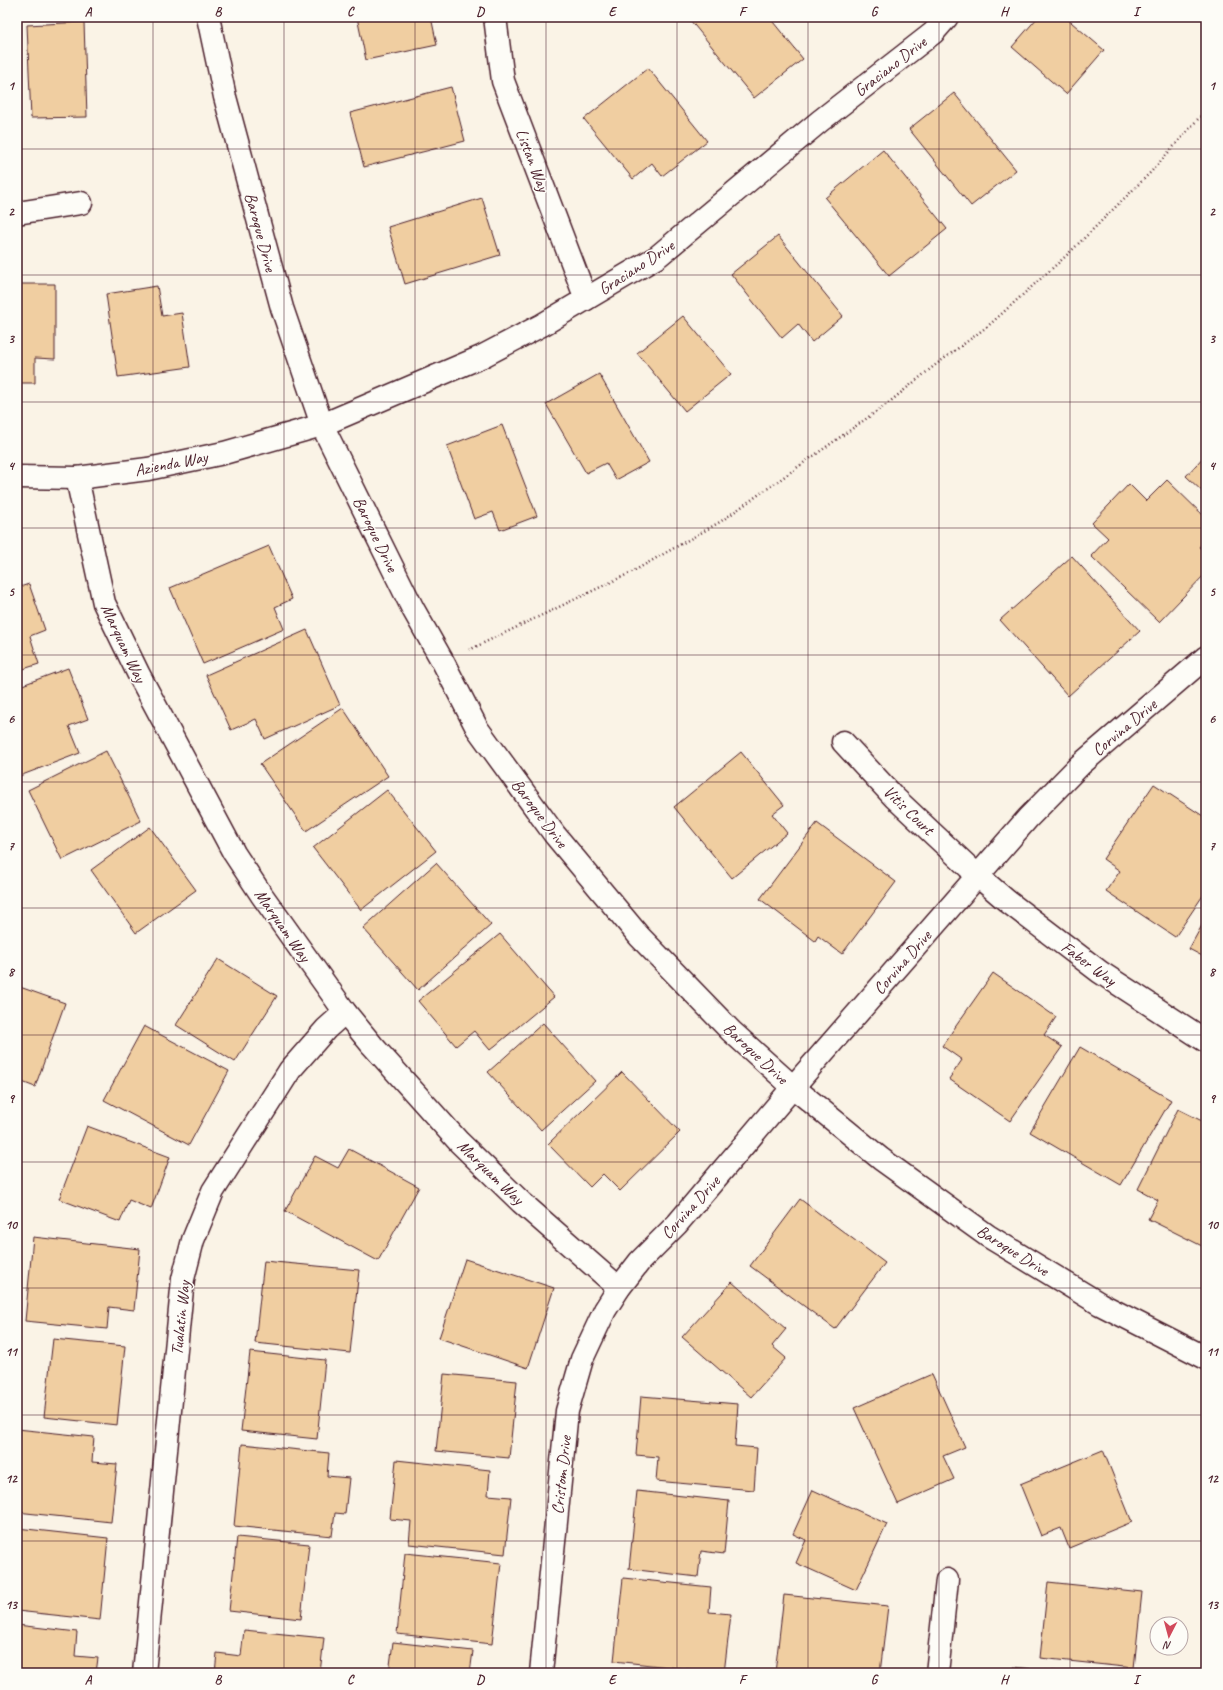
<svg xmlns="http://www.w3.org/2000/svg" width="1223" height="1690" font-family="Caveat,sans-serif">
<rect width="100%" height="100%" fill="#faf3e6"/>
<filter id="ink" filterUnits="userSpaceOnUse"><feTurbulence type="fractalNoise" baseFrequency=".025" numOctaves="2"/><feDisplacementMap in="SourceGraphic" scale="8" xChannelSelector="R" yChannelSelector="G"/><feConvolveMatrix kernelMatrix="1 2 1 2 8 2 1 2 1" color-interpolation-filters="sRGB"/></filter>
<g filter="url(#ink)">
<!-- building -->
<g fill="#f0cea1" stroke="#4a1f2b">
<polygon points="357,17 431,17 437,45 366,60"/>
<polygon points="694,17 769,17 803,59 754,98 690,20"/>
<polygon points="1038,17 1065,17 1104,50 1066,94 1012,47"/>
<polygon points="84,22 87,117 31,118 27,25"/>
<polygon points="648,68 707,141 662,176 652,163 633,179 584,119"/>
<polygon points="451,87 465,141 364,167 350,113"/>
<polygon points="954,93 1016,170 971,206 909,129"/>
<polygon points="883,150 947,229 889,276 825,198"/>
<polygon points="482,198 500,255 405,284 388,227"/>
<polygon points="778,236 843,316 812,342 798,324 782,338 731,274"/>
<polygon points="17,284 55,284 55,359 35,358 35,383 17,383"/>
<polygon points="157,286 162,316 182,313 190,367 118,377 106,294"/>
<polygon points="683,316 731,374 685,411 637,353"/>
<polygon points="599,374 649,462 616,480 606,463 586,473 546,404"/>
<polygon points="502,425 537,516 500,530 493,512 474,519 447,446"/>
<polygon points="1206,454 1206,495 1186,476"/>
<polygon points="1167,480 1206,518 1206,539 1199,547 1206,554 1206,573 1159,622 1091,556 1108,538 1092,523 1129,484 1146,501"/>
<polygon points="269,546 292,599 275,607 284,629 203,664 170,588"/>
<polygon points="1072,556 1140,631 1068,696 1000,620"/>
<polygon points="29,584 45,630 30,636 39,664 17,671 17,588"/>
<polygon points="307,630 340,705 265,739 256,719 231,730 206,675"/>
<polygon points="68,668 88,719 69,726 80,753 17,777 17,687"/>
<polygon points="343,708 388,776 306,831 260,764"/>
<polygon points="106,751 141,821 62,860 28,790"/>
<polygon points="741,752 784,805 772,814 787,833 732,878 674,807"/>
<polygon points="1154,784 1206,818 1206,891 1175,937 1106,891 1120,871 1103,859"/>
<polygon points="387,790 436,851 361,910 313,848"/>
<polygon points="817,823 896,882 842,954 818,936 815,941 760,899"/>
<polygon points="150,827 196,890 136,933 91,870"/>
<polygon points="436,863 491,925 418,990 363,928"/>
<polygon points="1206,918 1206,958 1189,949"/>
<polygon points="500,934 554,997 490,1050 474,1031 456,1046 418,1001"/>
<polygon points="218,959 277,996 235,1062 176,1025"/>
<polygon points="993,973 1056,1017 1044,1035 1062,1047 1010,1121 949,1079 962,1060 942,1046"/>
<polygon points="17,986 65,1003 35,1087 17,1080"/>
<polygon points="543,1023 595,1081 541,1130 488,1072"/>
<polygon points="144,1026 229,1071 189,1145 104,1100"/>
<polygon points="1080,1047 1171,1100 1121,1185 1030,1132"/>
<polygon points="622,1072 680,1132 620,1191 603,1174 590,1187 548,1144"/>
<polygon points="1178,1109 1206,1123 1206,1239 1202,1246 1148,1219 1158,1200 1138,1189"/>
<polygon points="87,1126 170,1157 151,1209 129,1200 120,1222 59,1199"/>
<polygon points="349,1149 419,1187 378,1261 285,1211 315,1156 338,1168"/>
<polygon points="800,1199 885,1263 835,1329 750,1266"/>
<polygon points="33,1237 140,1249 134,1310 109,1307 107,1329 25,1321"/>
<polygon points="465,1259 554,1288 528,1368 439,1338"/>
<polygon points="264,1261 359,1270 350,1353 255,1343"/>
<polygon points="732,1282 786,1329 772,1346 786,1358 751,1397 682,1337"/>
<polygon points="53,1339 125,1346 117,1425 44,1417"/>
<polygon points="250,1352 325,1360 317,1439 241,1431"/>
<polygon points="444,1374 517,1381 509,1458 436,1451"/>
<polygon points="932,1374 965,1447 943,1456 954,1479 898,1504 854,1408"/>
<polygon points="641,1396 738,1404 735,1446 757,1448 754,1490 656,1481 658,1457 636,1455"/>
<polygon points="17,1429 94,1437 92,1462 117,1464 111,1522 17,1512"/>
<polygon points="242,1444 329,1453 327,1476 349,1478 345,1514 335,1513 332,1536 234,1526"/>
<polygon points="1103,1450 1132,1522 1069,1548 1061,1528 1041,1536 1020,1484"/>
<polygon points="396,1460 490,1470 488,1495 511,1497 505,1554 409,1544 411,1521 390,1519"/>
<polygon points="813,1490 887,1524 856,1590 796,1563 806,1540 793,1534"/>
<polygon points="637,1491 729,1501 724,1554 701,1551 698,1577 629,1569"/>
<polygon points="17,1528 108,1538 100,1620 17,1611"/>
<polygon points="237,1537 309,1544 301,1619 229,1611"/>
<polygon points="405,1553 501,1563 492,1644 397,1634"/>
<polygon points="623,1578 711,1587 709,1612 731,1614 724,1673 614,1661"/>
<polygon points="1048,1582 1142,1592 1134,1668 1040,1658"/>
<polygon points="784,1595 888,1606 880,1673 775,1673"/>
<polygon points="17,1625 77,1632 75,1656 98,1658 96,1673 17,1673"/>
<polygon points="244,1630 324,1638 320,1673 215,1673 217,1653 241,1656"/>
<polygon points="393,1642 473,1651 470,1673 389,1673"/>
<polygon points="1014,1667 1070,1673 1014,1673"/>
</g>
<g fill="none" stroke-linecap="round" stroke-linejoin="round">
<defs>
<g id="minor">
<polyline points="208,17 225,97 282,308 322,425 413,609 443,662 477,728 555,835 639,936 731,1031 793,1087 881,1159 988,1236 1100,1304 1206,1358"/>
<polyline points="495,17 503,81 586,299"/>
<polyline points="17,213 81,203"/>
<polyline points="17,477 77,478 148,469 224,453 322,425 481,357 542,325 657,257 820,121 933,33 947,17"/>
<polyline points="77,478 104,603 139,675 234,853 261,894 345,1012 372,1045 459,1142 521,1202 619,1288"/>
<polyline points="843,742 895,798 978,876 1007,901 1100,972 1206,1041"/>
<polyline points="144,1673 183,1279 193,1240 213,1191 290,1070 326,1029 345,1012"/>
<polyline points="541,1673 567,1411 582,1359 605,1310 619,1288 640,1261 677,1224 793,1087 1028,818 1080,765 1206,657"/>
<polyline points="937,1673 947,1580"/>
</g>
</defs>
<!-- minor casing -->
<use href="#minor" stroke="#4a1f2b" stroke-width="25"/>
<!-- path -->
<polyline stroke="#4a1f2b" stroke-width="2.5" stroke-dasharray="1 3" stroke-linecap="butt" points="469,650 630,573 720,522 887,404 934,366 988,326 1066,256 1151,172 1206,110"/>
<!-- minor -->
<use href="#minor" stroke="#fdfcf7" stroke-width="22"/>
</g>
</g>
<!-- grid -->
<path fill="none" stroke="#4a1f2b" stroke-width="1" stroke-opacity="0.55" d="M153,17V1673M284,17V1673M415,17V1673M546,17V1673M677,17V1673M808,17V1673M939,17V1673M1070,17V1673M17,149H1206M17,275H1206M17,402H1206M17,528H1206M17,655H1206M17,782H1206M17,908H1206M17,1035H1206M17,1162H1206M17,1288H1206M17,1415H1206M17,1541H1206"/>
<g text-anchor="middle" stroke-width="3" stroke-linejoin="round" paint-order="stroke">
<!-- street labels -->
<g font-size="17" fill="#4a1f2b" stroke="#fdfcf7">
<text transform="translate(890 66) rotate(-38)" y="6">Graciano Drive</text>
<text transform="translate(533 160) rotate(69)" y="6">Listan Way</text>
<text transform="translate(261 232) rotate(75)" y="6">Baroque Drive</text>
<text transform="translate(636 267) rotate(-33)" y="6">Graciano Drive</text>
<text transform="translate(171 463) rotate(-11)" y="6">Azienda Way</text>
<text transform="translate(376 534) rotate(64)" y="6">Baroque Drive</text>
<text transform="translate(124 643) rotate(65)" y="6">Marquam Way</text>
<text transform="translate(1124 727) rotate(-40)" y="6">Corvina Drive</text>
<text transform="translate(909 810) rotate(44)" y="6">Vitis Court</text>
<text transform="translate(540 813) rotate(53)" y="6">Baroque Drive</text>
<text transform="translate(283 925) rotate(55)" y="6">Marquam Way</text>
<text transform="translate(902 962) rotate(-49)" y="6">Corvina Drive</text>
<text transform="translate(1089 963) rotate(36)" y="6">Faber Way</text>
<text transform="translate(756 1053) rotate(43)" y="6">Baroque Drive</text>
<text transform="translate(491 1172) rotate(44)" y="6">Marquam Way</text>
<text transform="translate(690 1207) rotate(-48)" y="6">Corvina Drive</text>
<text transform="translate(1013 1250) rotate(32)" y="6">Baroque Drive</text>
<text transform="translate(180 1318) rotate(-84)" y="6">Tualatin Way</text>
<text transform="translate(561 1475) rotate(-84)" y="6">Cristom Drive</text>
</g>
</g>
<!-- margin -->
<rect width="1223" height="1690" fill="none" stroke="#fdfcf7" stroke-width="44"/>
<!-- north arrow -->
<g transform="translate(1169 1636) rotate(186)"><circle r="19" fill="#fdfcf7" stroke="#b5a4a5"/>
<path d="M0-3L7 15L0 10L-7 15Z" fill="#d1495b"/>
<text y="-6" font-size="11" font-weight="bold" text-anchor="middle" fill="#4a1f2b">N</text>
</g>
<rect x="22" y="22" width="1179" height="1646" fill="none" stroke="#4a1f2b" stroke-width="1.5"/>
<g font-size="13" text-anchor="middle" font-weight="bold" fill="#4a1f2b">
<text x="88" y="16">A</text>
<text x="218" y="16">B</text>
<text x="350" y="16">C</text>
<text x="480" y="16">D</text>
<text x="612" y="16">E</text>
<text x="742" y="16">F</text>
<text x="874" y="16">G</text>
<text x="1004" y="16">H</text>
<text x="1136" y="16">I</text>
<text x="11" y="90">1</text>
<text x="1212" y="90">1</text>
<text x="11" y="216">2</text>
<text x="1212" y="216">2</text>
<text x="11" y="343">3</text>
<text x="1212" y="343">3</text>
<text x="11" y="470">4</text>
<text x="1212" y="470">4</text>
<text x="11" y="596">5</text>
<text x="1212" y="596">5</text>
<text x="11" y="723">6</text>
<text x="1212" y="723">6</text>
<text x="11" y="850">7</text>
<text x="1212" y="850">7</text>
<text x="11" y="976">8</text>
<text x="1212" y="976">8</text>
<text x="11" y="1103">9</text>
<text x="1212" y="1103">9</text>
<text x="11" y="1229">10</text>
<text x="1212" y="1229">10</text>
<text x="11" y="1356">11</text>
<text x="1212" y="1356">11</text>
<text x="11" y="1483">12</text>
<text x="1212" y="1483">12</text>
<text x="11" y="1609">13</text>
<text x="1212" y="1609">13</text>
<text x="88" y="1684">A</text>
<text x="218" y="1684">B</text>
<text x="350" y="1684">C</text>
<text x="480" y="1684">D</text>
<text x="612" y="1684">E</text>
<text x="742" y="1684">F</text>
<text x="874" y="1684">G</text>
<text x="1004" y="1684">H</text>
<text x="1136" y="1684">I</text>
</g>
</svg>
